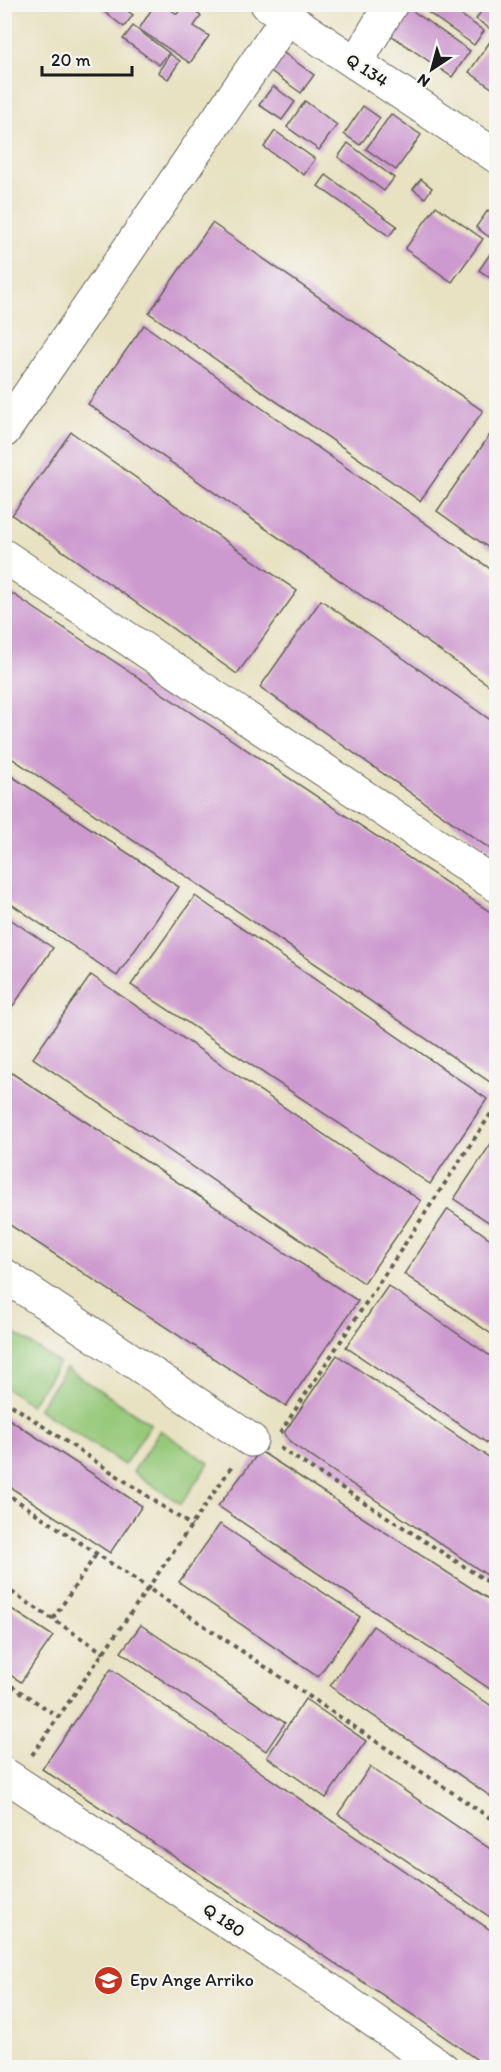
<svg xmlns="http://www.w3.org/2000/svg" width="501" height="2072" font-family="Itim,sans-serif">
<rect width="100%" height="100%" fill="#f6f6f2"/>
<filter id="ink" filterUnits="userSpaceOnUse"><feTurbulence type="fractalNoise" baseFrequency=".0167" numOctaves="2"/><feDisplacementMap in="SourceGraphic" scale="12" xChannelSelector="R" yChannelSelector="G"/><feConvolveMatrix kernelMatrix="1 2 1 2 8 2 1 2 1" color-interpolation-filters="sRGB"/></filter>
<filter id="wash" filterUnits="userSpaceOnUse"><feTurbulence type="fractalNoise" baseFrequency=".008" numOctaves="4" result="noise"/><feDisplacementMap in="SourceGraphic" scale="24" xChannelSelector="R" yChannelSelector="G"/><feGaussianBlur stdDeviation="1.35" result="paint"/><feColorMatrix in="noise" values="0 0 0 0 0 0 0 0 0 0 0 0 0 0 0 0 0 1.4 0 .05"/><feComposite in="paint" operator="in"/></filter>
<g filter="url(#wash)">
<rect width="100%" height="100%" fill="#e8e2c2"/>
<!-- green -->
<g fill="#96c97a" stroke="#59724b" stroke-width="1.5">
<polygon points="5,1327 59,1363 31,1405 5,1387"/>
<polygon points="66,1368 151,1424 124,1465 38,1409"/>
<polygon points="160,1430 209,1463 181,1504 133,1472"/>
</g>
<g id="blocks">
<!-- building -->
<g fill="#cd9acf">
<polygon points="106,4 118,4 133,15 124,27 102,10"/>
<polygon points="155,4 163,4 177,14 186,4 201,16 194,26 209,36 190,63 139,29"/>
<polygon points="416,4 445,4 484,31 474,45"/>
<polygon points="486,4 496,11 496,25 492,30 476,19"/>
<polygon points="407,7 470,51 452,77 388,33"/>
<polygon points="133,26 169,53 159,65 123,39"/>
<polygon points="496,33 496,91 469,72"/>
<polygon points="281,51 314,75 301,93 268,69"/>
<polygon points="170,54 180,61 168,79 158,72"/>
<polygon points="273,86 295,102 282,120 259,105"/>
<polygon points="305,101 337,125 319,150 287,127"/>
<polygon points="363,106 380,118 360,145 344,134"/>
<polygon points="391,114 421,135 396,170 366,149"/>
<polygon points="275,131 315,159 304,175 264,147"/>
<polygon points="348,143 394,178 384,191 338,157"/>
<polygon points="326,175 397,226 389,236 318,186"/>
<polygon points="421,179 432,188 425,198 413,189"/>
<polygon points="436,206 483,239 452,282 405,249"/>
<polygon points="488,210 496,217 496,227 489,237 476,227"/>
<polygon points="212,223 483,411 420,501 149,313"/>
<polygon points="495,247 496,248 496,282 479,270"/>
<polygon points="144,325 496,573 496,683 493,688 88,404"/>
<polygon points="496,426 496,553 437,511"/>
<polygon points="71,432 297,591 237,674 12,515"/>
<polygon points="4,588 496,916 496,1086 4,753"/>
<polygon points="321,600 496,724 496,853 260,687"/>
<polygon points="4,771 179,887 117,976 4,899"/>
<polygon points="195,896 487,1099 430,1184 131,985"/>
<polygon points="4,915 53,948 4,1019"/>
<polygon points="91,975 421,1201 364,1283 33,1058"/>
<polygon points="4,1068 358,1301 286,1406 4,1221"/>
<polygon points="492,1142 496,1145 496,1227 454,1199"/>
<polygon points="448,1209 496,1243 496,1337 404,1274"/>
<polygon points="388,1286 496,1360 496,1449 346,1347"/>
<polygon points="337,1355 496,1462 496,1581 291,1443 284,1433"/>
<polygon points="4,1416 142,1506 110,1553 4,1483"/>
<polygon points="260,1451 496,1604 496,1693 218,1506"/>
<polygon points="220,1524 360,1617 318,1677 179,1582"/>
<polygon points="4,1604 53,1636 21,1682 4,1671"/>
<polygon points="141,1625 285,1723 266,1751 121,1652"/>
<polygon points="373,1626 496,1709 496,1800 330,1686"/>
<polygon points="111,1669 496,1934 496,2068 489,2068 416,2017 42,1769"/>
<polygon points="305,1699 366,1741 326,1798 267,1757"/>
<polygon points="370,1767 496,1853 496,1921 338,1814"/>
</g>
</g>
</g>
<g filter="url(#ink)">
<use href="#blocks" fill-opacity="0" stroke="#636156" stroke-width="1.5"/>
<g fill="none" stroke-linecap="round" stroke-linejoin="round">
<defs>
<g id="minor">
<polyline points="356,63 391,4"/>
<polyline points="4,431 287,18"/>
<polyline points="4,556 496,885"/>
<polyline points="4,1275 251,1440"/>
</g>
<g id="tertiary">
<polyline points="267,4 496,156"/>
<polyline points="4,1774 315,1980 442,2068"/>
</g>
</defs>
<!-- minor casing -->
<use href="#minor" stroke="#636156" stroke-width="35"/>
<!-- tertiary casing -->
<use href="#tertiary" stroke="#636156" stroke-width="35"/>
<!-- path -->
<g stroke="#636156" stroke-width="4" stroke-dasharray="4.5 4.5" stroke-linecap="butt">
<polyline points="4,1400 192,1526"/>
<polyline points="280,1433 496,1106"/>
<polyline points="280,1448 496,1587"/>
<polyline points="4,1492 148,1588 233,1465"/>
<polyline points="4,1587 104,1653"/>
<polyline points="53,1619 97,1553"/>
<polyline points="4,1681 59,1717"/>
<polyline points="4,1693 10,1684"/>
<polyline points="32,1755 148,1588 496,1822"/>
</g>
<!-- minor -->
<use href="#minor" stroke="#fff" stroke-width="33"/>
<!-- tertiary -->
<use href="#tertiary" stroke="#fff" stroke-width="33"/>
</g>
</g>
<!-- icons -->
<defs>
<symbol id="school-disc" viewBox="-11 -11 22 22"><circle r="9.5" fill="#c8321e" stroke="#f6f6f2"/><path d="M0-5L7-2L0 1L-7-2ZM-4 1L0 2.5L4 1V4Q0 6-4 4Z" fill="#fff"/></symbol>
</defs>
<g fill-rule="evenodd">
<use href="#school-disc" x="92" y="1964" width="33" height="33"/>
</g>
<g text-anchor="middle" stroke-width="4.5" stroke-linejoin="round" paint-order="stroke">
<!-- street labels -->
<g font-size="18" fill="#1c1c1c" stroke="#f6f6f2">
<text transform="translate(367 70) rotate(33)" y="6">Q 134</text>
<text transform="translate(224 1920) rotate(34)" y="6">Q 180</text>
</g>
<!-- poi labels -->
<g font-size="18" fill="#1c1c1c" stroke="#f6f6f2" text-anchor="start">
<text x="130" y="1986">Epv Ange Arriko</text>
</g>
</g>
<!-- margin -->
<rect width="501" height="2072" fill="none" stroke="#f6f6f2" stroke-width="24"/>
<!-- north arrow -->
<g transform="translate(432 69) rotate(216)" stroke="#f6f6f2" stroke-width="4.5" paint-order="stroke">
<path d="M0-4.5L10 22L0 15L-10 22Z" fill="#1c1c1c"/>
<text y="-9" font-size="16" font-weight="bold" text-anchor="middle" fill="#1c1c1c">N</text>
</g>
<!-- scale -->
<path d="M42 66v9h90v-9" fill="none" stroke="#1c1c1c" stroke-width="3"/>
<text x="51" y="66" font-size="18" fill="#1c1c1c" stroke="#f6f6f2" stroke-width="4.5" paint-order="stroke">20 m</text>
</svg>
